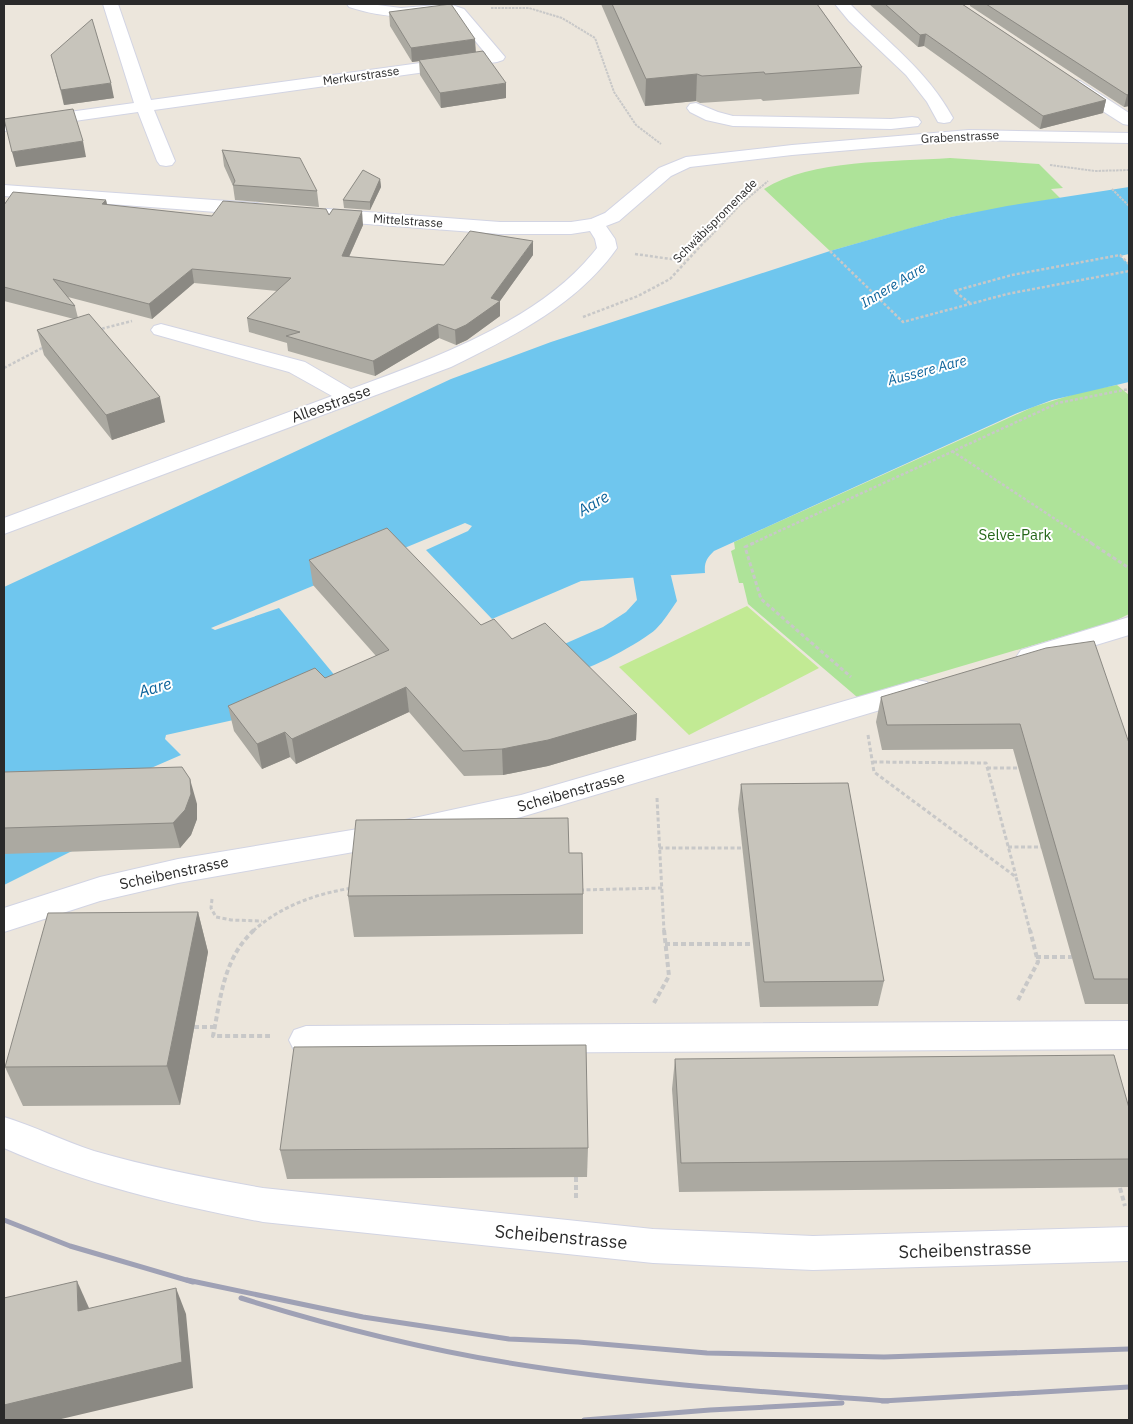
<svg xmlns="http://www.w3.org/2000/svg" width="1133" height="1424" font-family="'IBM Plex Sans',sans-serif">
<rect width="100%" height="100%" fill="#ece6dc"/>
<!-- green -->
<g fill="#aee399">
<path d="M950,158L1039,164L1063,188L1051,189L1060,198L951,217L830,251L764,189C811,159 894,162 950,158Z"/>
<polygon points="1117,385 1129,395 1129,614 1115,621 857,697 748,604 743,583 739,583 731,551 735,549 734,542 1033,407 1084,391"/>
</g>
<!-- pitch -->
<polygon fill="#c2ea94" points="747,606 819,668 689,735 619,667"/>
<!-- water -->
<g fill="#6fc6ee">
<path d="M1129,187V254L1120,256L1129,264V382L1052,400L1015,414L714,551C707,558 704,562 705,573L581,581L492,619L426,550L468,531L472,526L465,523L211,628L215,630L279,608L341,683L283,709L166,735L165,739L181,755L89,795L4,798V587L451,379L551,342L830,251L907,229L951,217L1007,206Z"/>
<polygon points="72,851 4,885 4,853"/>
</g>
<g fill="none" stroke-linecap="round" stroke-linejoin="round">
<!-- canal -->
<path fill="#6fc6ee" fill-rule="evenodd" d="M652,563L666,567L671,576L677,601C670,611 664,621 656,629C642,642 587,672 569,673C564,673 558,670 553,669L547,659L553,649L603,627L626,612L637,600L633,576L638,567Z"/>
<defs>
<g id="minor">
<path d="M103,4H118L151,100L486,54L454,15L436,10L434,12C405,20 377,16 349,7L347,4H370L401,8L449,4L464,9L505,57L503,60L497,62L154,110L175,161L172,165L166,166L160,165L157,161L138,112L4,131V121L134,103Z"/>
<path d="M835,4H850C886,41 928,71 953,118L950,122L944,123L938,122L927,102L906,75L849,21Z"/>
<polygon points="1074,80 1080,81 1129,113 1129,125 1123,124 1068,89 1066,85 1068,81"/>
<polygon points="696,103 718,112 733,116 891,119 912,117 918,118 921,122 918,126 891,129 733,126 706,120 690,112 687,108 690,104"/>
<path d="M969,130L1129,133V143L969,140L792,155L690,167L671,176L619,221L606,226L615,239L617,248C577,305 512,337 451,367L4,534V518L332,396L289,372L154,334L151,330L154,326L161,324L305,362L351,389C434,358 542,320 597,248L595,239L590,231L571,234H500L327,221L320,219L318,215L320,211L327,209L500,222H571L591,219L605,213L659,168L686,157L792,145Z"/>
<polygon points="4,185 257,203 264,205 266,209 264,213 257,215 4,196"/>
<polygon points="1129,617 1129,635 1030,665 1021,662 1017,656 1021,650"/>
<polygon points="917,680 927,682 931,689 927,696 521,817 382,847 178,883 100,901 4,932 4,908 100,877 178,859 382,825 521,795"/>
<polygon points="1129,1021 1129,1049 306,1054 294,1050 289,1040 294,1030 306,1026"/>
<path d="M4,1117C34,1126 63,1141 94,1151C149,1167 206,1178 263,1188L653,1229L813,1236L1129,1227V1261L813,1270L653,1263L263,1222C174,1205 87,1185 4,1148Z"/>
</g>
</defs>
<!-- minor casing -->
<use href="#minor" stroke="#d2d4e3" stroke-width="2"/>
<!-- path-far3 -->
<g stroke="#c8c8c8" stroke-width="2" stroke-dasharray="2.5 1" stroke-linecap="butt">
<polyline points="491,8 529,8 562,18 595,38 614,92 636,125 661,144"/>
<polyline points="1050,165 1095,171 1129,170"/>
<polyline points="1112,189 1129,206"/>
<polyline points="707,240 741,204 768,181"/>
</g>
<!-- path-far2 -->
<g stroke="#c8c8c8" stroke-width="2.5" stroke-dasharray="3 2" stroke-linecap="butt">
<polyline points="830,251 903,322 1007,294 1129,271"/>
<polyline points="635,254 685,261"/>
<polyline points="970,303 954,291 1012,275 1120,255 1129,264"/>
<polyline points="583,317 638,296 670,279 708,238"/>
<polyline points="97,330 132,321"/>
<polyline points="4,368 44,347"/>
<polyline points="952,451 1093,544"/>
<polyline points="751,544 1058,403 1129,389"/>
</g>
<!-- path-far1 -->
<g stroke="#c8c8c8" stroke-width="3" stroke-dasharray="4 2.5" stroke-linecap="butt">
<polyline points="754,543 745,547 761,599 851,677"/>
<polyline points="1091,543 1129,568"/>
<polyline points="868,735 874,772 1016,877 1030,931"/>
<polyline points="873,762 986,763 1016,876"/>
<polyline points="987,768 1019,768"/>
<polyline points="657,798 664,931"/>
<polyline points="1008,847 1041,847"/>
<polyline points="659,848 742,848"/>
<polyline points="580,890 662,888"/>
<polyline points="212,899 211,908 216,917 231,920 262,921"/>
<path d="M253,931C281,906 315,894 352,888"/>
</g>
<!-- path -->
<g stroke="#c8c8c8" stroke-width="4" stroke-dasharray="5 3" stroke-linecap="butt">
<path d="M254,930C223,959 221,997 213,1036H270"/>
<polyline points="665,944 753,944"/>
<polyline points="1036,957 1072,957"/>
<polyline points="1018,1000 1038,962 1030,930"/>
<polyline points="654,1003 669,976 664,930"/>
<polyline points="194,1027 216,1027"/>
<polyline points="576,1177 576,1199"/>
<polyline points="1120,1188 1125,1206"/>
</g>
<!-- minor -->
<use href="#minor" fill="#fff" fill-rule="evenodd"/>
<!-- rail -->
<g stroke="#9fa1b5" stroke-width="5">
<polyline points="4,1220 70,1246 193,1282"/>
<polyline points="187,1280 363,1317 509,1339 578,1342 707,1353 884,1357 1129,1349"/>
<path d="M241,1298C337,1328 435,1352 535,1367C652,1385 770,1392 888,1401"/>
<polyline points="882,1401 1129,1387"/>
<polyline points="584,1420 710,1410 842,1403"/>
</g>
</g>
<!-- wall -->
<g fill="#aba9a1">
<polygon points="601,4 817,4 862,67 859,94 763,101 761,99 700,103 696,101 645,106"/>
<polygon points="869,4 962,4 1106,100 1103,113 1040,129 924,46 918,47"/>
<polygon points="970,4 1129,4 1129,106 1124,107 970,6"/>
<polygon points="389,12 476,52 506,98 441,108 420,75 419,61 412,62 390,26"/>
<polygon points="51,55 114,98 64,105"/>
<polygon points="222,150 317,191 319,207 235,200 233,186 224,166"/>
<polygon points="380,179 381,187 370,210 344,208 343,200"/>
<polygon points="106,200 107,205 212,216 329,215 363,225 349,257 444,265 533,255 500,301 500,316 467,340 456,345 439,338 375,376 288,351 287,343 249,332 247,318 277,291 194,283 152,319 68,297 75,306 78,318 165,422 112,440 44,355 37,330 74,319 4,301 4,205"/>
<polygon points="309,560 481,625 512,639 637,714 636,740 548,766 503,775 464,776 409,712 296,764 290,757 262,769 234,731 228,706 325,678 376,656 313,585"/>
<polygon points="881,697 1129,743 1129,1004 1085,1004 1013,749 882,750 876,722"/>
<polygon points="4,772 197,804 197,819 191,835 180,848 4,854"/>
<polygon points="741,784 884,981 878,1006 760,1007 738,809"/>
<polygon points="569,853 583,894 583,934 354,937 348,896"/>
<polygon points="198,912 208,952 180,1105 23,1106 5,1067"/>
<polygon points="675,1059 1129,1108 1129,1187 679,1192 672,1089"/>
<polygon points="588,1148 587,1177 287,1179 280,1150"/>
</g>
<!-- shaded-wall -->
<g fill="#8b8983">
<polygon points="926,34 924,46 918,47 920,35"/>
<polygon points="475,39 476,54 412,62 411,48"/>
<polygon points="697,74 696,101 645,106 646,79"/>
<polygon points="111,83 114,98 64,105 61,90"/>
<polygon points="506,83 506,98 441,108 440,93"/>
<polygon points="1129,94 1129,106 1124,107 1127,95"/>
<polygon points="1106,100 1103,113 1040,129 1043,116"/>
<polygon points="83,141 86,157 16,167 12,152"/>
<polygon points="380,179 381,187 370,210 370,202"/>
<polygon points="106,200 109,214 102,204"/>
<polygon points="362,211 363,225 343,270 342,256"/>
<polygon points="533,241 533,255 500,301 500,316 467,340 456,345 455,330 491,298"/>
<polygon points="192,269 194,283 152,319 149,304"/>
<polygon points="438,324 439,338 375,376 373,361"/>
<polygon points="160,397 165,422 112,440 106,415"/>
<polygon points="406,687 409,712 296,764 292,739"/>
<polygon points="637,714 636,740 548,766 503,775 502,749"/>
<polygon points="285,732 290,757 262,769 257,744"/>
<polygon points="190,779 197,804 197,819 191,835 180,848 173,823"/>
<polygon points="198,912 208,952 180,1105 167,1066"/>
<polygon points="77,1281 89,1308 91,1337 78,1311"/>
<polygon points="176,1288 186,1314 193,1388 57,1420 4,1420 4,1405"/>
</g>
<!-- building -->
<g fill="#c7c4bb" stroke="#8b8983">
<polygon points="451,4 475,39 411,48 389,12"/>
<polygon points="612,4 817,4 862,67 765,74 764,72 702,76 697,74 646,79"/>
<polygon points="885,4 962,4 1106,100 1043,116 926,34 920,35"/>
<polygon points="986,4 1129,4 1129,94 1127,95"/>
<polygon points="92,19 111,83 61,90 51,55"/>
<polygon points="483,51 506,83 440,93 419,60"/>
<polygon points="73,109 83,141 12,152 4,119"/>
<polygon points="222,150 300,158 317,191 233,185 235,181"/>
<polygon points="363,170 380,179 370,202 343,200"/>
<polygon points="13,192 106,200 102,204 212,216 223,201 326,209 329,215 333,209 362,211 342,256 444,265 470,231 533,241 491,298 500,301 466,325 455,330 438,324 373,361 286,336 300,332 247,318 291,278 192,269 149,304 53,279 75,306 4,287 4,205"/>
<polygon points="89,314 160,397 106,415 37,330"/>
<polygon points="387,528 481,625 494,619 512,639 545,623 637,714 548,740 502,749 463,751 406,687 292,739 285,732 257,744 228,706 315,668 325,678 389,650 309,560"/>
<polygon points="1094,641 1129,743 1129,979 1094,979 1020,724 887,725 881,697 1046,648"/>
<polygon points="182,767 190,779 191,794 185,810 173,823 4,828 4,772"/>
<polygon points="848,783 884,981 764,982 741,784"/>
<polygon points="568,818 569,853 582,853 583,894 348,896 356,820"/>
<polygon points="198,912 167,1066 5,1067 48,913"/>
<polygon points="586,1045 588,1148 280,1150 294,1047"/>
<polygon points="1114,1055 1129,1108 1129,1159 681,1163 675,1059"/>
<polygon points="77,1281 78,1311 176,1288 182,1362 4,1405 4,1298"/>
</g>
<g text-anchor="middle" stroke-width="4" stroke-linejoin="round" paint-order="stroke">
<!-- far-street labels -->
<g font-size="12" fill="#2a2a2a" stroke="#fff">
<text transform="translate(361 76) rotate(-8)" y="4">Merkurstrasse</text>
<text transform="translate(960 137) rotate(-3)" y="4">Grabenstrasse</text>
<text transform="translate(408 221) rotate(4)" y="4">Mittelstrasse</text>
<text transform="translate(715 221) rotate(-45)" y="4">Schwäbispromenade</text>
</g>
<!-- far-water labels -->
<g font-size="14" font-style="italic" fill="#0e649b" stroke="#fff">
<text transform="translate(893 285) rotate(-31)" y="5">Innere Aare</text>
<text transform="translate(927 370) rotate(-15)" y="5">Äussere Aare</text>
</g>
<!-- street labels -->
<g font-size="15" fill="#2a2a2a" stroke="#fff">
<text transform="translate(331 404) rotate(-20)" y="5">Alleestrasse</text>
<text transform="translate(571 792) rotate(-16)" y="5">Scheibenstrasse</text>
<text transform="translate(174 873) rotate(-12)" y="5">Scheibenstrasse</text>
</g>
<!-- park labels -->
<g font-size="15" fill="#26671a" stroke="#fff">
<text x="1015" y="540">Selve-Park</text>
</g>
<!-- water labels -->
<g font-size="16" font-style="italic" fill="#0e649b" stroke="#fff">
<text transform="translate(593 503) rotate(-31)" y="6">Aare</text>
<text transform="translate(155 687) rotate(-16)" y="6">Aare</text>
</g>
<!-- near-street labels -->
<g font-size="18" fill="#2a2a2a" stroke="#fff">
<text transform="translate(561 1237) rotate(5)" y="6">Scheibenstrasse</text>
<text transform="translate(965 1250) rotate(-2)" y="6">Scheibenstrasse</text>
</g>
</g>
<!-- border -->
<rect width="1133" height="1424" fill="none" stroke="#2a2a2a" stroke-width="10"/>
</svg>
